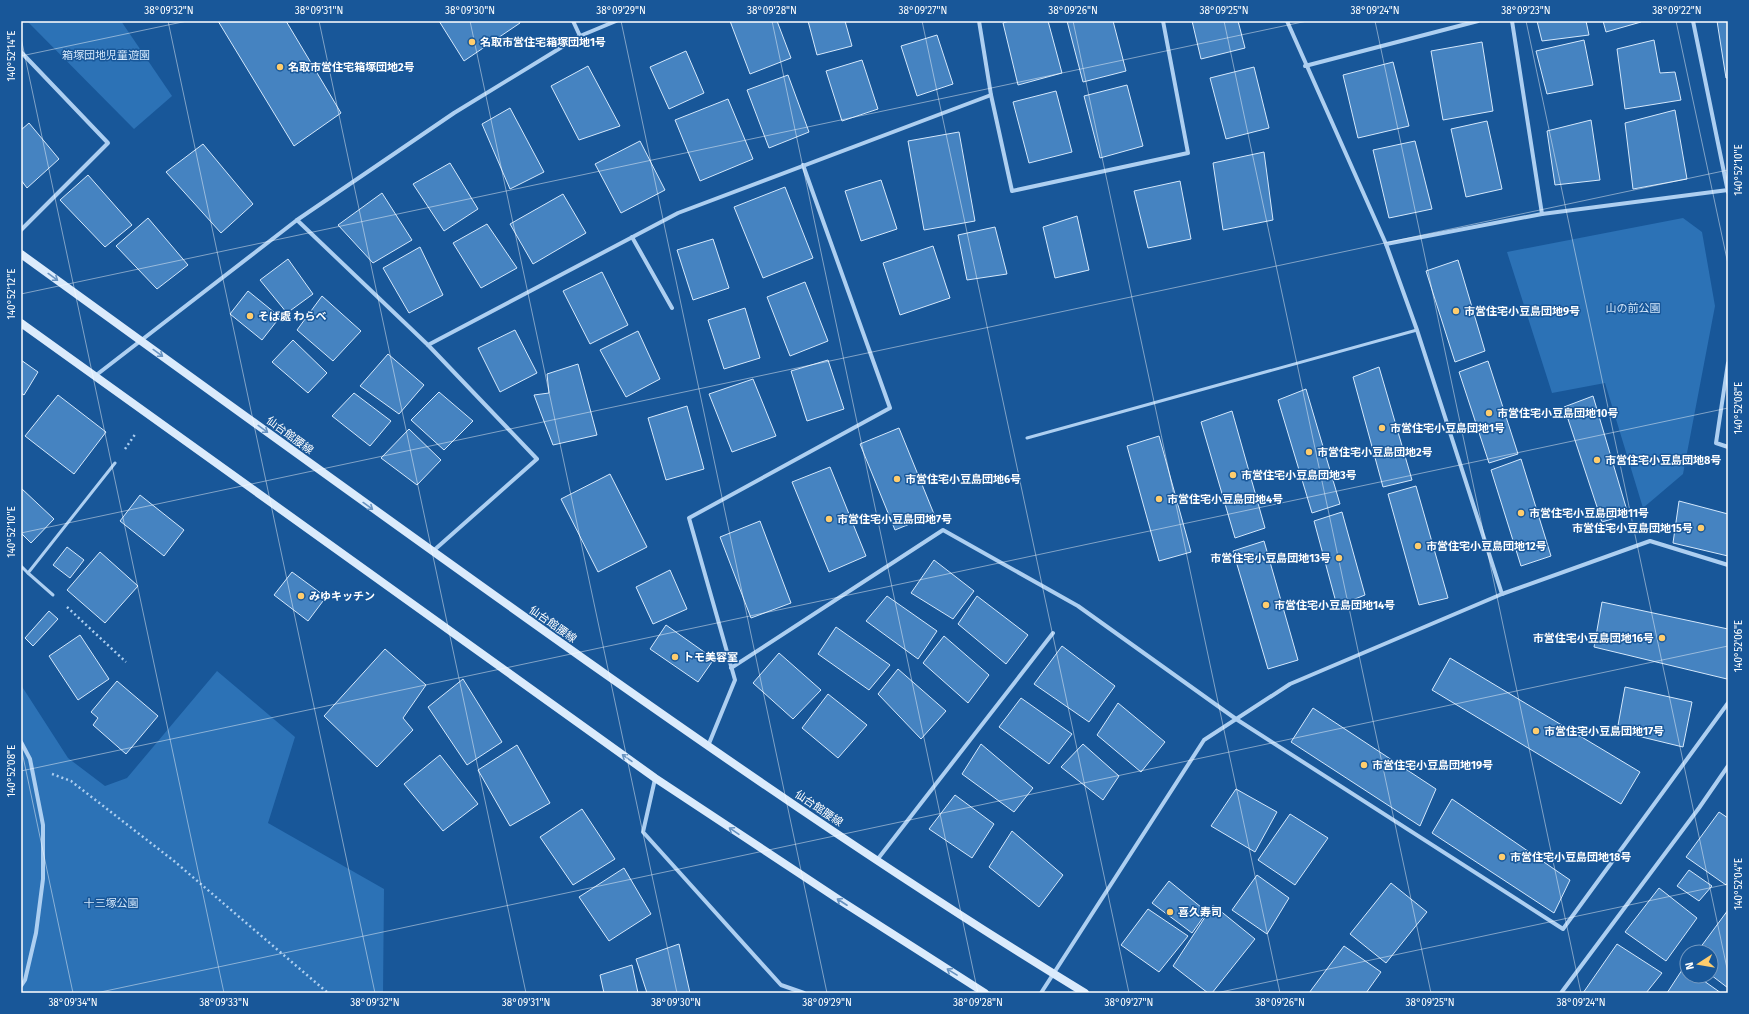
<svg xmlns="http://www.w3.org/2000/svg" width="1749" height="1014" font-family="'Fira Sans','Noto Sans JP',sans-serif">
<rect width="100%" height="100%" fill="#185799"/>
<!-- green -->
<g fill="#2c72b6">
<polygon points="27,21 121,21 172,96 134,129"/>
<polygon points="1683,218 1702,232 1715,306 1683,474 1643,508 1605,383 1552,393 1507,252"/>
<polygon points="217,671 295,737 268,823 384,889 383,993 21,993 21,685 68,758 105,786 127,778"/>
</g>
<!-- building -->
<g fill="#4583c1" stroke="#d4e8fc">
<polygon points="218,21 286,21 341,113 294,146"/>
<polygon points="439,21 519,21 520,23 464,61"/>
<polygon points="730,21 777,21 791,58 750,74"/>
<polygon points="808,21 845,21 852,46 817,55"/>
<polygon points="1009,21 1048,21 1062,73 1018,85 1003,23"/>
<polygon points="1067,21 1113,21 1126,71 1083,82"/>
<polygon points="1192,21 1238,21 1245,48 1201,59"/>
<polygon points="1537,21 1586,21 1589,35 1542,41"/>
<polygon points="1603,21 1641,21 1641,22 1606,32"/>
<polygon points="1717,21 1728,21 1728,78 1726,78"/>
<polygon points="937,35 953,84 917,96 901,46"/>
<polygon points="1584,40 1593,85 1547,94 1536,51"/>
<polygon points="1654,40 1660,73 1675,72 1681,100 1625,109 1617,49"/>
<polygon points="1482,42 1493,111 1443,120 1431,51"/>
<polygon points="686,51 704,93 669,109 650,67"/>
<polygon points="862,60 878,109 842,121 826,71"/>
<polygon points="1393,62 1409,126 1358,138 1343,75"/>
<polygon points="588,66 620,126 579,140 551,86"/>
<polygon points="1254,67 1269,128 1226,139 1210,78"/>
<polygon points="788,75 809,132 769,148 747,90"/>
<polygon points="1127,85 1143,146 1100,158 1084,96"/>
<polygon points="1056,91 1072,152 1029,163 1013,102"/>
<polygon points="728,99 753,159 700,181 675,120"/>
<polygon points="510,108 544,172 510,189 482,124"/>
<polygon points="1675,110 1687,179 1633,189 1625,123"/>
<polygon points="1591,120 1600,180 1555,185 1547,131"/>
<polygon points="1487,121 1502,189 1466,197 1451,129"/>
<polygon points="29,123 59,159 27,188 21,180 21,130"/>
<polygon points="959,132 975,221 924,230 908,141"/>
<polygon points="640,141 665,190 621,213 595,164"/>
<polygon points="1415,141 1432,209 1389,218 1373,150"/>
<polygon points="203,144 253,204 221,233 166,172"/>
<polygon points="1264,152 1273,220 1223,230 1213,163"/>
<polygon points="450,163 478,209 444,231 413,184"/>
<polygon points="88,175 132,225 105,247 60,200"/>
<polygon points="881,180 897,229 861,241 845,191"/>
<polygon points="1180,181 1191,239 1148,248 1134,191"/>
<polygon points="785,187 813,258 763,278 734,207"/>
<polygon points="382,193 412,240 373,263 338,225"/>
<polygon points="563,194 586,233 533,264 510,224"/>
<polygon points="1077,216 1089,270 1055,278 1043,227"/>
<polygon points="148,218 188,265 157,289 116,246"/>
<polygon points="487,224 517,268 481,288 453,243"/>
<polygon points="995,227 1007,274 967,280 958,235"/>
<polygon points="713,239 729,288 693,300 677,250"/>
<polygon points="933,246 950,298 900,315 883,263"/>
<polygon points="420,247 443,295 409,313 383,268"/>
<polygon points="288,259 313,294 287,313 260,280"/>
<polygon points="1458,260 1485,351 1455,362 1426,271"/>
<polygon points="602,272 628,325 590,344 563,291"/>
<polygon points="805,282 828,341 790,356 767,297"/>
<polygon points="248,291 280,317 262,340 230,314"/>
<polygon points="322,296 361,331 333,361 297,330"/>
<polygon points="745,308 760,358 724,369 708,320"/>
<polygon points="515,330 537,373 500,392 478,348"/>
<polygon points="638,331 660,379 626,397 600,350"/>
<polygon points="293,340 327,373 308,393 272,362"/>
<polygon points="388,354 424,385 399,414 360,386"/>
<polygon points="21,360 38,372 24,395 21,393"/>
<polygon points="828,360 844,409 807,421 791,371"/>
<polygon points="1488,361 1518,454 1489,463 1459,372"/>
<polygon points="578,364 597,435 553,445 534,395 549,393 547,374"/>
<polygon points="1379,367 1412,480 1383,487 1353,377"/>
<polygon points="753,379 776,436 732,452 709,394"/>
<polygon points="1306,389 1340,504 1312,513 1278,400"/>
<polygon points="439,392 473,421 444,450 411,420"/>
<polygon points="354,393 391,421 370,446 332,416"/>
<polygon points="58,395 106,432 74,474 25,436"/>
<polygon points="1593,396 1628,514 1602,522 1564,407"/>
<polygon points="687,406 704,469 666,480 648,418"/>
<polygon points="1232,411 1265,528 1235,538 1201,422"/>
<polygon points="899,428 934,514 895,530 860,444"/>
<polygon points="409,429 441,460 417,485 381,458"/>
<polygon points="1159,436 1191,552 1159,561 1127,446"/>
<polygon points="1521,459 1551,556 1521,566 1491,470"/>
<polygon points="830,467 866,556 829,572 792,482"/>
<polygon points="610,474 647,547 598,572 561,499"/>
<polygon points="1416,486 1448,598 1419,605 1388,494"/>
<polygon points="21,488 54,519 31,543 21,533"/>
<polygon points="140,495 184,530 164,556 120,521"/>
<polygon points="1679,501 1728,514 1728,556 1673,543"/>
<polygon points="1342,512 1365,595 1337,606 1314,521"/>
<polygon points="760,521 791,603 751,618 720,537"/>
<polygon points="1264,541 1298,660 1268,669 1233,551"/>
<polygon points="67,547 84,560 70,578 53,565"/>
<polygon points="100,552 138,586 105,623 67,590"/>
<polygon points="934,560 974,591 953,619 911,593"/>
<polygon points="670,570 687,609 653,624 636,587"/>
<polygon points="292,572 326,597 308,621 274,595"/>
<polygon points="887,596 937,631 918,659 866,621"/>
<polygon points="977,596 1028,635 1006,664 958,624"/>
<polygon points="1602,602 1728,629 1727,679 1594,647"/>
<polygon points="49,611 58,619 33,646 25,638"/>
<polygon points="666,625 714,659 698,682 650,649"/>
<polygon points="836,627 890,665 869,690 818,654"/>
<polygon points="80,635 109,679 78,700 49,656"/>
<polygon points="944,636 989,675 968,703 923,663"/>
<polygon points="1062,646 1115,686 1089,722 1034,684"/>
<polygon points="385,649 426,685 403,718 413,730 377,767 324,716"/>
<polygon points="779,653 821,690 793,719 753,683"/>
<polygon points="1450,658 1640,772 1621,804 1432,690"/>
<polygon points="898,669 946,711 921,739 878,694"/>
<polygon points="463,679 502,742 467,765 428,707"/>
<polygon points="117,681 158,716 126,754 93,725 98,718 91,712"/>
<polygon points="1625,687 1692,702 1683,747 1617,731"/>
<polygon points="828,694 867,725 838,758 802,728"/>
<polygon points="1021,698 1072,734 1049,764 999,727"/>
<polygon points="1118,703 1165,742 1141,772 1097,735"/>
<polygon points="1313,708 1436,789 1420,826 1291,742"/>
<polygon points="981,744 1033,788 1014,812 962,774"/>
<polygon points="1083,744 1119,776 1103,800 1061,767"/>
<polygon points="517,745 550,803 510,826 478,770"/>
<polygon points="440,755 478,804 443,831 404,784"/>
<polygon points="1236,789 1277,812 1255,852 1211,826"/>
<polygon points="955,795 994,824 972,858 929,829"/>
<polygon points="1452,799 1570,880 1554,913 1432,833"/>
<polygon points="582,809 615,859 573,885 540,837"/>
<polygon points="1719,812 1728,818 1728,882 1726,885 1686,857"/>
<polygon points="1290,814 1328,838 1295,885 1258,860"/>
<polygon points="1012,831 1063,875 1039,907 989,867"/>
<polygon points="624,868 651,914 609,941 579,897"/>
<polygon points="1689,870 1712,886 1699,901 1677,886"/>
<polygon points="1257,875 1289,898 1267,934 1232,910"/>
<polygon points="1169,881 1207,912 1192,933 1152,903"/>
<polygon points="1391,883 1427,912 1386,963 1350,934"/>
<polygon points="1659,888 1697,918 1666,961 1625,932"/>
<polygon points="1213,905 1255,939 1212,993 1208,993 1173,966"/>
<polygon points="1148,909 1188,936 1159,972 1121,945"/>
<polygon points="1728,910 1728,988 1711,975 1711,952 1697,952"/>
<polygon points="679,944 690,993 647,993 636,959"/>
<polygon points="1617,944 1662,973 1646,993 1583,993"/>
<polygon points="1344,946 1381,972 1366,993 1309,993"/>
<polygon points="632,965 638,993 604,993 600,975"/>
<polygon points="1684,967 1687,969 1687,976 1697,976 1721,993 1667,993"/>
</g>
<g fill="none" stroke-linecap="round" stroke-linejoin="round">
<!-- path -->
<g stroke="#adcff1" stroke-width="2.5" stroke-dasharray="2 3" stroke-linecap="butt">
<polyline points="125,449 136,433"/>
<polyline points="67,607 126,662"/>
<polyline points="52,774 71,781 174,861 328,993"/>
</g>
<!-- lane -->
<g stroke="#adcff1" stroke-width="3">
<polyline points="1027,438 1417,330"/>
<polyline points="21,566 28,573 115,463"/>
<polyline points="28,573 53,595"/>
</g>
<!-- street -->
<g stroke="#adcff1" stroke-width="4">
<polyline points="573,21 580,36"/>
<polyline points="979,21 991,95 1012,191 1188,153 1163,21"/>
<polyline points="1287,21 1386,244 1417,330 1502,594"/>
<polyline points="1512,21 1542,214"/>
<polyline points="1693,21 1728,192"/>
<polyline points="21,52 108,143 21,230"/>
<polyline points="1305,66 1478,21"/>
<polyline points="297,220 428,345 537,459 432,552"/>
<polyline points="632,237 672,308"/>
<polyline points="1386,244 1542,214 1728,190"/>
<polyline points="428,345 678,213 991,95"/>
<polyline points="1728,363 1716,443 1728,447"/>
<polyline points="95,376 297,220 454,113 580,36 616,21"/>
<polyline points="731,668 943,530 1078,606 1236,719 1563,929 1728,703"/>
<polyline points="21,742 30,759 43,825 43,879 36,933 25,980 21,986"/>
<polyline points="708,746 735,680 689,518 890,408 803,165"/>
<polyline points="655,779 643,832 781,985 804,993"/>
<polyline points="877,860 1053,633"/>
<polyline points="1041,993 1204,740 1290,684 1502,594 1650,541 1728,565"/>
<polyline points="1561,993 1699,808 1728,766"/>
</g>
<!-- secondary -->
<g stroke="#dbebfc" stroke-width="8">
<path d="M21,254C216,395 411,537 608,676C764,786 922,894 1085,993"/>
<polyline points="21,323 655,778 838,899 985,993"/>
</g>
</g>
<!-- one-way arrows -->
<defs><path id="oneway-shaft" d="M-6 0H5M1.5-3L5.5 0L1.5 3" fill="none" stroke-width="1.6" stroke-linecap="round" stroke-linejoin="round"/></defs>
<g stroke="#6692c1">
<use href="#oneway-shaft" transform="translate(53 277) rotate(36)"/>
<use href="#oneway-shaft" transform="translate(158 353) rotate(36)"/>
<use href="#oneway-shaft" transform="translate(263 429) rotate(36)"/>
<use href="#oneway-shaft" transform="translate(368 506) rotate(36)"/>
<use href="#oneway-shaft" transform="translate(627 758) rotate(-145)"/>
<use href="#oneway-shaft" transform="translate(734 831) rotate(-146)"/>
<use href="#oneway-shaft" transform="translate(842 902) rotate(-147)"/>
<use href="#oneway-shaft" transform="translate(952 972) rotate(-148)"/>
</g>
<!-- ticks -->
<path fill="none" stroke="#fff" stroke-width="1" stroke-opacity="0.45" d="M168,21L375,993M319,21L526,993M470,21L677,993M621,21L827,993M772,21L978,993M922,21L1129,993M1073,21L1280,993M1224,21L1431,993M1375,21L1581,993M1526,21L1728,973M1676,21L1728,264M21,38L224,993M21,56L187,21M21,294L1307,21M21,533L1728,170M21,747L73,993M21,771L1728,408M96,993L1728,646M1216,993L1728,884"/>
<!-- markers -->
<g fill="#ffcd6d" stroke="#185799" stroke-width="1.5">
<circle cx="472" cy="42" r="4"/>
<circle cx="280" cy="67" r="4"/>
<circle cx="1456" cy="311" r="4"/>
<circle cx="250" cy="316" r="4"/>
<circle cx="1489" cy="413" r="4"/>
<circle cx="1382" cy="428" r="4"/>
<circle cx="1309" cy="452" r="4"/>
<circle cx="1597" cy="460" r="4"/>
<circle cx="1233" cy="475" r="4"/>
<circle cx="897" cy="479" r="4"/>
<circle cx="1159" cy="499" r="4"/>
<circle cx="1521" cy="513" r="4"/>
<circle cx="829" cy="519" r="4"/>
<circle cx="1701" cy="528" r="4"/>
<circle cx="1418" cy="546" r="4"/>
<circle cx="1339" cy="558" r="4"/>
<circle cx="301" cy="596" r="4"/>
<circle cx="1266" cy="605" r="4"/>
<circle cx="1662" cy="638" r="4"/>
<circle cx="675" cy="657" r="4"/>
<circle cx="1536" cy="731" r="4"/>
<circle cx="1364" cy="765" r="4"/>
<circle cx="1502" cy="857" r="4"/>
<circle cx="1170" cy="912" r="4"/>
</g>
<g text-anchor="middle" stroke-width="3" stroke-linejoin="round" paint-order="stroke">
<!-- poi labels -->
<g font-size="11" font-weight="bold" fill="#fff" stroke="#185799" text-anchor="start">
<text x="480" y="46">名取市営住宅箱塚団地1号</text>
<text x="288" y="71">名取市営住宅箱塚団地2号</text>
<text x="1464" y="315">市営住宅小豆島団地9号</text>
<text x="258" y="320">そば處 わらべ</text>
<text x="1497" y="417">市営住宅小豆島団地10号</text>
<text x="1390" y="432">市営住宅小豆島団地1号</text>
<text x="1317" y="456">市営住宅小豆島団地2号</text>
<text x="1605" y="464">市営住宅小豆島団地8号</text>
<text x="1241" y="479">市営住宅小豆島団地3号</text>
<text x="905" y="483">市営住宅小豆島団地6号</text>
<text x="1167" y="503">市営住宅小豆島団地4号</text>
<text x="1529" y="517">市営住宅小豆島団地11号</text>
<text x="837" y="523">市営住宅小豆島団地7号</text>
<text x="1693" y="532" text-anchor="end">市営住宅小豆島団地15号</text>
<text x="1426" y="550">市営住宅小豆島団地12号</text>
<text x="1331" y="562" text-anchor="end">市営住宅小豆島団地13号</text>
<text x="309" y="600">みゆキッチン</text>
<text x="1274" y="609">市営住宅小豆島団地14号</text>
<text x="1654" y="642" text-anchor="end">市営住宅小豆島団地16号</text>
<text x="683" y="661">トモ美容室</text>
<text x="1544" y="735">市営住宅小豆島団地17号</text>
<text x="1372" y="769">市営住宅小豆島団地19号</text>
<text x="1510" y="861">市営住宅小豆島団地18号</text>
<text x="1178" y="916">喜久寿司</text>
</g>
<!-- park labels -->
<g font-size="11" fill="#d4e8fc" stroke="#185799">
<text x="106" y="59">箱塚団地児童遊園</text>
<text x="1633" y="312">山の前公園</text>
<text x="111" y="907">十三塚公園</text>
</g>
<!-- street labels -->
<g font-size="11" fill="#fff" stroke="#185799">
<text transform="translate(290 435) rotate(36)" y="4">仙台館腰線</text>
<text transform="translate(553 624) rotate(35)" y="4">仙台館腰線</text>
<text transform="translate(819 808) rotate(34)" y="4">仙台館腰線</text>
</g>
</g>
<!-- border -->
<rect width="1749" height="1014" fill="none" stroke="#185799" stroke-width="44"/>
<!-- north arrow -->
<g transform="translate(1699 964) rotate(258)"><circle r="19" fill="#185799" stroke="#749ac2"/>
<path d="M0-3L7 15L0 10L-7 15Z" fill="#ffcd6d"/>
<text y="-6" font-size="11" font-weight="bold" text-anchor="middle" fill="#ffffff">N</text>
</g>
<rect x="22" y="22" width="1705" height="970" fill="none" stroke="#fff" stroke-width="1.5"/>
<g font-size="10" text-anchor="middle" fill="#fff">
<text x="169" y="14">38°09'32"N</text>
<text x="319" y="14">38°09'31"N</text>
<text x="470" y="14">38°09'30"N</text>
<text x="621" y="14">38°09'29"N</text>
<text x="772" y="14">38°09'28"N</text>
<text x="923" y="14">38°09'27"N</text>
<text x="1073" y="14">38°09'26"N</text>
<text x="1224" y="14">38°09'25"N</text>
<text x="1375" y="14">38°09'24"N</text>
<text x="1526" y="14">38°09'23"N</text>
<text x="1677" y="14">38°09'22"N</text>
<text transform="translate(11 56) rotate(-90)" y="4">140°52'14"E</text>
<text transform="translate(1738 170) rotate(-90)" y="4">140°52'10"E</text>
<text transform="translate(11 294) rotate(-90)" y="4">140°52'12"E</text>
<text transform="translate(1738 408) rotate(-90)" y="4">140°52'08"E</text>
<text transform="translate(11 532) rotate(-90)" y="4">140°52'10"E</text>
<text transform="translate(1738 646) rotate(-90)" y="4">140°52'06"E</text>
<text transform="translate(11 771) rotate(-90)" y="4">140°52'08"E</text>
<text transform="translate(1738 884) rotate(-90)" y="4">140°52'04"E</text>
<text x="73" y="1006">38°09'34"N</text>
<text x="224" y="1006">38°09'33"N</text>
<text x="375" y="1006">38°09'32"N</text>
<text x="526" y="1006">38°09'31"N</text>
<text x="676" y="1006">38°09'30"N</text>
<text x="827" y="1006">38°09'29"N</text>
<text x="978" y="1006">38°09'28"N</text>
<text x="1129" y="1006">38°09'27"N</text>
<text x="1280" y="1006">38°09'26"N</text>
<text x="1430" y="1006">38°09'25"N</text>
<text x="1581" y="1006">38°09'24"N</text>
</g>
</svg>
